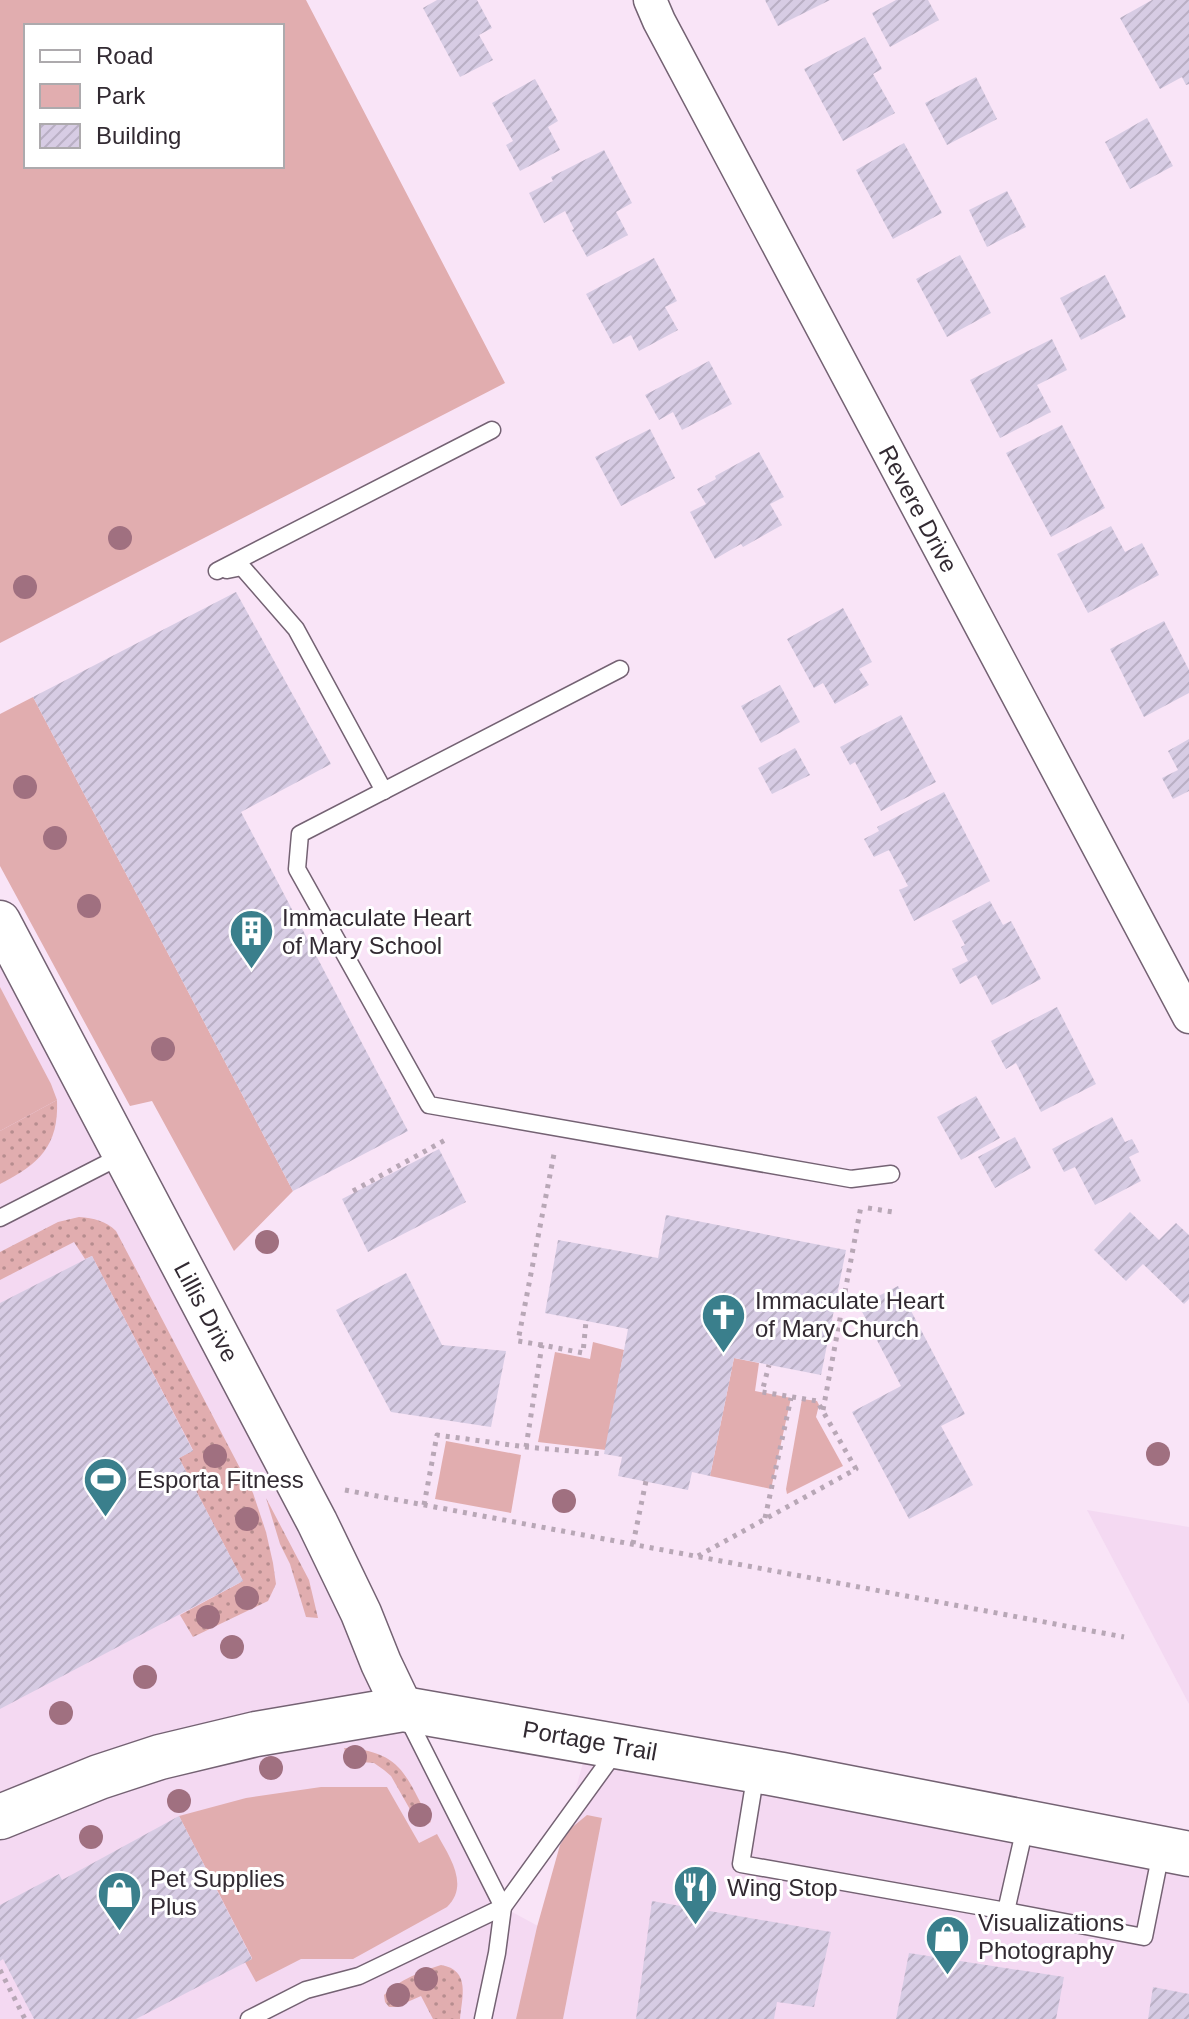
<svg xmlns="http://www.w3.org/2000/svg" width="1189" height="2019" font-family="Helvetica,sans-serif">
<defs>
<pattern id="garden-dots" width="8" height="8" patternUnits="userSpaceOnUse" patternTransform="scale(2)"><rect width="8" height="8" fill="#e1adaf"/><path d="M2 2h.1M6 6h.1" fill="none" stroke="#b78d8f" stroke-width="1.8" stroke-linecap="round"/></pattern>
<pattern id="building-hatch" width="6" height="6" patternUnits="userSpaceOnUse" patternTransform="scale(2)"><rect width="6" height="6" fill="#d7cce4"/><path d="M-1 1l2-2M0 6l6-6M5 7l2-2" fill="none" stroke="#b9afc4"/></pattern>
</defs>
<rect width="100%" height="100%" fill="#f9e4f7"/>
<!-- built -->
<g fill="#f4d9f2">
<polygon points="0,921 503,1907 538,1926 589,1741 1189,1854 1189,2019 0,2019"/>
<polygon points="1087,1510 1189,1527 1189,1704"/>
</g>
<!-- green -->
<g fill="#e1adaf" fill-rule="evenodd">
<path d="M0,0H306L505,383L0,643ZM26,26H282V166H26Z"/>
<polygon points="33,697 293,1191 234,1251 152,1101 130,1106 0,866 0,714"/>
<polygon points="0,987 51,1084 57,1100 0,1131"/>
<polygon points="593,1342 624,1350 606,1450 538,1442 555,1352 590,1359"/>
<polygon points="734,1358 759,1363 755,1391 791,1398 771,1489 710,1476"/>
<polygon points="802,1399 817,1401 819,1405 816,1417 843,1466 787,1494 786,1489"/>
<polygon points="446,1441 521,1455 511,1513 435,1499"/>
<path d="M321,1787H387L419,1843L437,1834C449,1856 470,1885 447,1907L353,1959H301L256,1982L245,1962L252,1958L179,1816L246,1798Z"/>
<polygon points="587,1815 602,1818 563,2019 516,2019 537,1927 560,1845 570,1829"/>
</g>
<!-- garden -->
<g fill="url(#garden-dots)">
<path d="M57,1100C59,1146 39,1164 0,1184V1131Z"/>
<path d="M79,1217C94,1218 106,1221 116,1231L253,1493L266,1532L273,1563L276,1584L268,1601L193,1637L180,1615L243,1581L179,1458L193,1450L92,1256L85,1259L74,1242L0,1280V1252L58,1222Z"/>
<polygon points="266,1498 309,1580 318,1618 306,1617 290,1564 280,1544"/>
<path d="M344,1748C404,1751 405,1777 431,1822L420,1827L391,1776L384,1770L374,1763L349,1761Z"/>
<path d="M441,1965C471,1970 462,1997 460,2019H433L421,1996L396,2007H389L385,2002L384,1995C399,1980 421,1971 441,1965Z"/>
</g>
<!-- building -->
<g fill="url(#building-hatch)">
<polygon points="437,0 477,0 492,28 479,35 493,60 460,77 423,8"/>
<polygon points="765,0 830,0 778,26"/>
<polygon points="896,0 928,0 939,20 890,47 872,13"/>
<polygon points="1152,0 1189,0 1189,84 1186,85 1182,77 1160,89 1120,18"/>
<polygon points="865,37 882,69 873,74 895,113 843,141 804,69"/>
<polygon points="976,77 997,119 947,145 925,103"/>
<polygon points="535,79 558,121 548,127 560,150 520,171 506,145 513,141 492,103"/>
<polygon points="1147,118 1173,166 1130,189 1105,142"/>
<polygon points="904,143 942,213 893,239 856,170"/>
<polygon points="604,150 632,203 616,212 628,235 587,257 572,230 574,229 565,211 544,223 529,193 553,181 551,177"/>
<polygon points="1007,191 1026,227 987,247 969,210"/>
<polygon points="960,255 991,313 947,337 916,279"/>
<polygon points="654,258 677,301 665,307 678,330 639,351 631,335 613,344 586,294"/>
<polygon points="1105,275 1126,317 1081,340 1060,298"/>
<polygon points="1052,339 1067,370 1037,385 1051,412 1000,438 970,380"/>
<polygon points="709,361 732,404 682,430 673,412 659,420 645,395"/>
<polygon points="1062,425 1105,508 1051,537 1006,453"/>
<polygon points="650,429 675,478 621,506 595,457"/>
<polygon points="759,452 784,497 770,504 782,525 743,547 741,544 715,559 690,512 706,504 697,489 716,479 715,476"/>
<polygon points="1111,526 1125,552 1142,543 1159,575 1088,613 1057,554"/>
<polygon points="236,592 331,764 241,812 408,1131 293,1191 33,697"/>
<polygon points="843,608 872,662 859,669 869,685 835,704 823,683 814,688 787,639"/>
<polygon points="1164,621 1189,670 1189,693 1144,717 1110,649"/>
<polygon points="780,685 800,722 761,743 741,706"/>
<polygon points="901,715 936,782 881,811 855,762 850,765 840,747"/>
<polygon points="1189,739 1189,791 1173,799 1162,778 1178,770 1168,751"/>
<polygon points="795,748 810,775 772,794 758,768"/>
<polygon points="944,792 990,881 914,921 899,890 908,886 889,850 874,857 864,839 879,831 877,827"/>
<polygon points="990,901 1003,925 1011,921 1041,979 992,1005 976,975 960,984 952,969 968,961 961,947 965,945 952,921"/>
<polygon points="1057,1007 1096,1084 1041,1112 1016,1063 1006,1069 991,1041"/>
<polygon points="976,1096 1000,1138 961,1160 937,1117"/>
<polygon points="1112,1117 1125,1142 1132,1139 1139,1152 1129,1157 1141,1181 1095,1205 1075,1167 1064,1172 1052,1149"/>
<polygon points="1015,1137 1031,1168 995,1188 978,1157"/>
<polygon points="439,1149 466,1202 368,1252 342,1199"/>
<polygon points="1130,1212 1159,1240 1176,1223 1189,1235 1189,1299 1184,1304 1143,1264 1126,1281 1094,1250"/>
<polygon points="666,1215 846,1250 821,1375 734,1358 710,1476 692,1472 688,1490 618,1476 622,1457 604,1454 628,1329 545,1313 558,1240 658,1258"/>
<polygon points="92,1256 193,1451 179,1458 243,1581 0,1709 0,1303"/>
<polygon points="406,1273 442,1345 506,1351 491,1427 391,1412 336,1310"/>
<polygon points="898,1286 965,1414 941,1426 973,1485 909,1519 852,1412 901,1386 859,1306"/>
<polygon points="179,1816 252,1959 136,2019 34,2019 3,1959 0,1961 0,1905 59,1874 62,1880"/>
<polygon points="652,1901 831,1932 814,2007 777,2002 774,2019 636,2019"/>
<polygon points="909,1953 1064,1977 1056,2019 896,2019"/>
<polygon points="1153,1987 1189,1994 1189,2019 1148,2019"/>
</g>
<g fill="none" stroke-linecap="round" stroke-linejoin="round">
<defs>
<g id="service">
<polyline points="227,570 242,567 296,629 384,791"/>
<polyline points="217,571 492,430"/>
<polyline points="620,669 300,834 297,869 429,1105 851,1179 891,1174"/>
<polyline points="0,1218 123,1155"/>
<polyline points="407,1717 503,1907 497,1953 483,2019"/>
<polyline points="756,1772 741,1864 1006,1911 1026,1823"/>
<polyline points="1006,1911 1144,1937 1161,1852"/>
<polyline points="249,2019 306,1990 359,1976 503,1907 616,1751"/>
</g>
<polyline id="minor" points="650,0 659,21 1189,1017"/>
<polyline id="tertiary" points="0,921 317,1522 361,1613 381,1663 403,1709"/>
<polyline id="secondary" points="0,1817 99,1777 160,1757 256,1734 403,1709 782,1775 1189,1854"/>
</defs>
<!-- service casing -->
<use href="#service" stroke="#746273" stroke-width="19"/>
<!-- minor casing -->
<use href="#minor" stroke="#746273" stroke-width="35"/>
<!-- tertiary casing -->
<use href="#tertiary" stroke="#746273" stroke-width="43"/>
<!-- secondary casing -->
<use href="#secondary" stroke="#746273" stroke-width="47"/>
<!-- path -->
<g stroke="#b8a7b6" stroke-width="5" stroke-dasharray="4 6" stroke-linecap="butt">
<polyline points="353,1191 447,1139"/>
<polyline points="868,1208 893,1212"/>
<polyline points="542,1345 518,1341 554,1154"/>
<polyline points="823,1410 861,1206"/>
<polyline points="526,1447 542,1345 583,1353 586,1321"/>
<polyline points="345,1490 1124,1637"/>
<polyline points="424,1505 437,1435 526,1447 604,1454"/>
<polyline points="765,1518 791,1398"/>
<polyline points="633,1544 646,1481"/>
<polyline points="698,1556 856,1469 817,1401 762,1392 769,1365"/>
<polyline points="0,1970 25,2019"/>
</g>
<!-- service -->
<use href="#service" stroke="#fff" stroke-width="16"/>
<!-- minor -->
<use href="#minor" stroke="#fff" stroke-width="32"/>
<!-- tertiary -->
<use href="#tertiary" stroke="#fff" stroke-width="40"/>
<!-- secondary -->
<use href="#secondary" stroke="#fff" stroke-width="44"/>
</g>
<!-- trees -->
<g fill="#a07080">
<circle cx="120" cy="538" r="12"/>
<circle cx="25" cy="587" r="12"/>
<circle cx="25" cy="787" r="12"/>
<circle cx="55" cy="838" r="12"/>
<circle cx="89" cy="906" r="12"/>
<circle cx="163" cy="1049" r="12"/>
<circle cx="267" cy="1242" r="12"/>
<circle cx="1158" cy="1454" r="12"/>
<circle cx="215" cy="1456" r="12"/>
<circle cx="564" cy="1501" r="12"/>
<circle cx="247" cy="1519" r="12"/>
<circle cx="247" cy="1598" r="12"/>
<circle cx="208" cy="1617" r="12"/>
<circle cx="232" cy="1647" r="12"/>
<circle cx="145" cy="1677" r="12"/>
<circle cx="61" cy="1713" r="12"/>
<circle cx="355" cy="1757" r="12"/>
<circle cx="271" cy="1768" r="12"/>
<circle cx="179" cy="1801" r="12"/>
<circle cx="420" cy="1815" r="12"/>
<circle cx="91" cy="1837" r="12"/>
<circle cx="426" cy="1979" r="12"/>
<circle cx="398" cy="1995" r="12"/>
</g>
<!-- icons -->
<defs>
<symbol id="building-pin" viewBox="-11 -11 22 30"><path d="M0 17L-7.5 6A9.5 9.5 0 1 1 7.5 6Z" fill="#3a7f8c" stroke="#fff"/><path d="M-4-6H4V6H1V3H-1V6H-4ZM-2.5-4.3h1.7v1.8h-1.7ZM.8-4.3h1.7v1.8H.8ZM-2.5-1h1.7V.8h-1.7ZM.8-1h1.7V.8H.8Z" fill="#fff"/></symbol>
<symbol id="church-pin" viewBox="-11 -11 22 30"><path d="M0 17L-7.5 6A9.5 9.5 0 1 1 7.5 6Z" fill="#3a7f8c" stroke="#fff"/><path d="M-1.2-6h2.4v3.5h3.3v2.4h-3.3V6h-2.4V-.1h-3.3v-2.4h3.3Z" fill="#fff"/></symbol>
<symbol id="stadium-pin" viewBox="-11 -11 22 30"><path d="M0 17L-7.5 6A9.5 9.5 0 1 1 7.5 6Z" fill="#3a7f8c" stroke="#fff"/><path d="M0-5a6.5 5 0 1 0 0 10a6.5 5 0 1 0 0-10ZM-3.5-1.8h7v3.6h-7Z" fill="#fff"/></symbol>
<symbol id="restaurant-pin" viewBox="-11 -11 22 30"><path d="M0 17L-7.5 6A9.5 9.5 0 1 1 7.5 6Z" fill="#3a7f8c" stroke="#fff"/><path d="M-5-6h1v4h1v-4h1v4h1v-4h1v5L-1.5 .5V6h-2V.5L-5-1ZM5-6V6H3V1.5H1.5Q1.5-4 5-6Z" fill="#fff"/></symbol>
<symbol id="shop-pin" viewBox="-11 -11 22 30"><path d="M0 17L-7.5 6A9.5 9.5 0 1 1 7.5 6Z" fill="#3a7f8c" stroke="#fff"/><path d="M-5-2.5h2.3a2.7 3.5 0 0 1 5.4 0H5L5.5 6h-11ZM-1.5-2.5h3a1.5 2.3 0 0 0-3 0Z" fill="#fff"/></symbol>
</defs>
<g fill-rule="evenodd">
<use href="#building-pin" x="226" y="906" width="51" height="69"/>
<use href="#church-pin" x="698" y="1290" width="51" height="69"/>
<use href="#stadium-pin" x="80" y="1454" width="51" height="69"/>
<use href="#restaurant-pin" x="670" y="1862" width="51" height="69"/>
<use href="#shop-pin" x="94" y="1868" width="51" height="69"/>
<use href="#shop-pin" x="922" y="1912" width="51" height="69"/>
</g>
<g text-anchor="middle" stroke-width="6" stroke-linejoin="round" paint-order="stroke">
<!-- street labels -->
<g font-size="24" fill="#322a32" stroke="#fff">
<text transform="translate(918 509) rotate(62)" y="8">Revere Drive</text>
<text transform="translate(206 1312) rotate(62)" y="8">Lillis Drive</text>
<text transform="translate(590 1741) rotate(10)" y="8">Portage Trail</text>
</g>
<!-- poi labels -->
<g font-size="24" fill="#322a32" stroke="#fff" text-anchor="start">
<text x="282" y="926">Immaculate Heart<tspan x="282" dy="28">of Mary School</tspan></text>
<text x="755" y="1309">Immaculate Heart<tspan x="755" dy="28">of Mary Church</tspan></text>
<text x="137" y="1488">Esporta Fitness</text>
<text x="150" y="1887">Pet Supplies<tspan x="150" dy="28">Plus</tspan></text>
<text x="727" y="1896">Wing Stop</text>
<text x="978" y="1931">Visualizations<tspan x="978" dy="28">Photography</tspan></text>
</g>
</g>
<!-- legend -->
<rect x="24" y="24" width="260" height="144" fill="#ffffff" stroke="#adaaad" stroke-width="2"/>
<rect x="40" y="50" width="40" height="12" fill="#ffffff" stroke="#adaaad" stroke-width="2"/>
<text x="96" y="64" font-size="24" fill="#322a32">Road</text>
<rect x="40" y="84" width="40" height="24" fill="#e1adaf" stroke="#adaaad" stroke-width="2"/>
<text x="96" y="104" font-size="24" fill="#322a32">Park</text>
<rect x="40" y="124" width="40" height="24" fill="url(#building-hatch)" stroke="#adaaad" stroke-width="2"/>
<text x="96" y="144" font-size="24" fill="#322a32">Building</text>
</svg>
